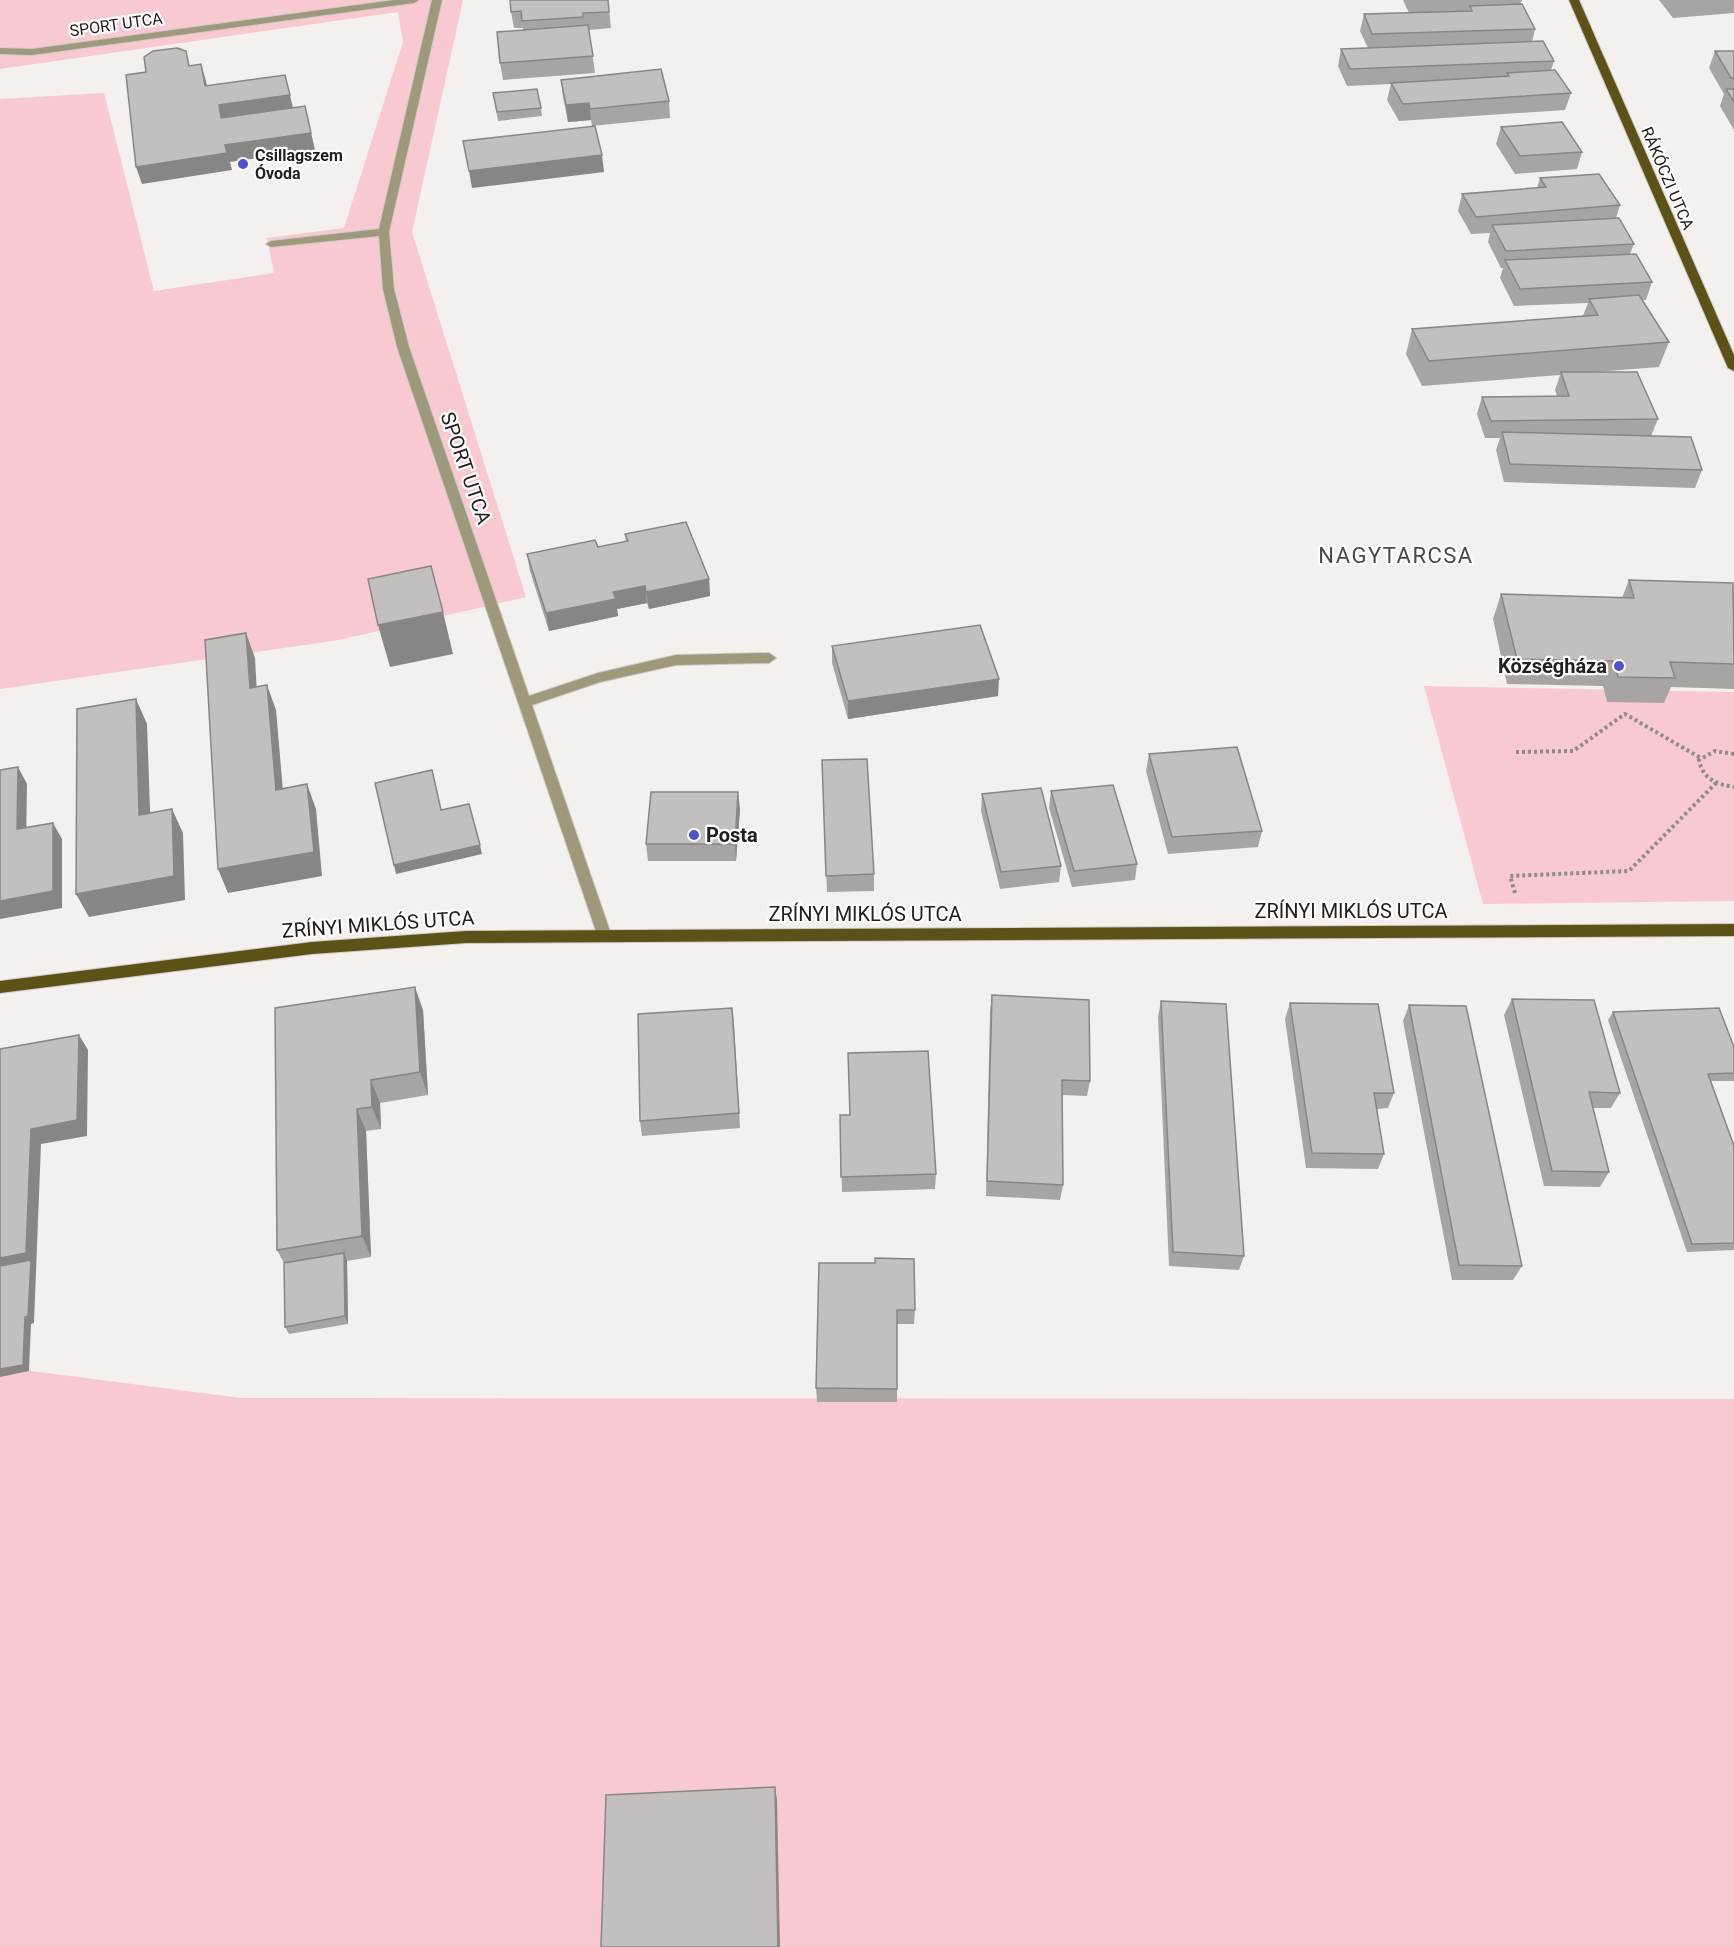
<svg xmlns="http://www.w3.org/2000/svg" width="1734" height="1947" font-family="Roboto,sans-serif">
<rect width="100%" height="100%" fill="#f3f0ed"/>
<!-- green -->
<g fill="#f8c9d1">
<polygon points="0,0 463,0 412,232 526,597 339,640 0,689 0,99 104,93 154,291 274,273 267,238 344,228 403,42 398,12 0,69"/>
<polygon points="1424,686 1734,692 1734,901 1483,904"/>
<polygon points="0,1367 241,1398 1734,1399 1734,1947 0,1947"/>
</g>
<g fill="none" stroke-linecap="round" stroke-linejoin="round">
<defs>
<g id="minor">
<polygon points="394,0 419,0 414,3 32,55 0,54 0,48 32,49"/>
<polygon points="432,0 442,0 389,232 394,289 409,347 529,696 598,673 676,655 769,653 776,658 769,663 676,665 600,682 532,705 612,937 610,941 600,941 598,937 397,347 383,289 379,236 271,247 266,244 271,241 379,229"/>
</g>
<g id="major">
<polygon points="1569,0 1579,0 1734,355 1734,371 1728,368"/>
<polygon points="1734,924 1734,936 466,943 312,954 0,993 0,981 312,942 466,931"/>
</g>
</defs>
<!-- minor casing -->
<use href="#minor" stroke="#cdcbc8" stroke-width="2"/>
<!-- major casing -->
<use href="#major" stroke="#cdcbc8" stroke-width="2"/>
<!-- path -->
<g stroke="#8e8c8a" stroke-width="4" stroke-dasharray="3 3" stroke-linecap="butt">
<polyline points="1516,752 1573,751 1625,714 1701,758"/>
<path d="M1734,754L1715,751L1699,760C1703,779 1716,784 1734,787"/>
<polyline points="1515,893 1510,876 1629,871 1716,783"/>
</g>
<!-- minor -->
<use href="#minor" fill="#9f997c" fill-rule="evenodd"/>
<!-- major -->
<use href="#major" fill="#5c5116" fill-rule="evenodd"/>
</g>
<!-- wall -->
<g fill="#a8a4a3">
<polygon points="608,0 611,28 589,30 595,73 503,80 500,63 523,30 523,28 514,28 511,12"/>
<polygon points="1403,0 1522,0 1520,4 1535,29 1532,42 1554,61 1551,70 1571,93 1565,110 1399,121 1387,100 1391,84 1347,86 1338,66 1341,49 1368,48 1360,31 1364,14 1409,13"/>
<polygon points="1659,0 1734,0 1734,13 1673,18"/>
<polygon points="1715,51 1734,51 1734,130 1720,106 1724,94 1709,68"/>
<polygon points="561,80 669,101 670,118 592,126 591,120 568,122 563,97"/>
<polygon points="493,93 541,108 542,116 498,121"/>
<polygon points="1501,127 1582,152 1577,169 1515,174 1496,144"/>
<polygon points="1540,178 1620,205 1616,218 1634,244 1630,254 1652,282 1646,300 1642,300 1669,342 1659,367 1595,372 1658,419 1651,436 1702,470 1695,488 1504,482 1496,450 1500,438 1485,438 1477,414 1482,397 1557,396 1555,390 1560,375 1422,386 1406,354 1412,329 1583,316 1588,303 1514,306 1500,278 1503,268 1501,268 1488,242 1490,233 1471,234 1458,211 1462,194 1537,188"/>
<polygon points="625,534 709,579 710,596 649,609 647,603 617,609 618,616 549,631 530,571 527,554 598,547 626,542"/>
<polygon points="1629,580 1734,586 1734,689 1671,687 1664,703 1607,702 1603,686 1507,684 1493,619 1501,594 1622,598"/>
<polygon points="832,646 998,696 848,719 832,663"/>
<polygon points="1149,754 1262,831 1258,847 1168,854 1146,771"/>
<polygon points="822,760 874,874 874,891 827,892"/>
<polygon points="1051,791 1137,864 1135,880 1072,887 1049,808"/>
<polygon points="982,794 1061,866 1059,882 1000,889 981,811"/>
<polygon points="740,809 736,861 648,861 646,844"/>
<polygon points="992,995 1090,1081 1087,1096 1063,1095 1063,1185 1060,1200 986,1196 990,1011"/>
<polygon points="1512,999 1620,1093 1611,1108 1593,1108 1609,1172 1600,1187 1544,1186 1504,1015"/>
<polygon points="1161,1001 1244,1256 1239,1270 1169,1266 1158,1017"/>
<polygon points="1290,1003 1394,1093 1388,1108 1377,1109 1384,1154 1378,1169 1306,1168 1285,1019"/>
<polygon points="1409,1005 1522,1266 1513,1280 1452,1280 1403,1021"/>
<polygon points="275,1008 423,1010 428,1095 380,1103 381,1129 366,1131 371,1257 347,1261 348,1324 289,1334 285,1327 284,1263 277,1250"/>
<polygon points="732,1008 740,1128 642,1136 640,1121"/>
<polygon points="1613,1012 1734,1047 1734,1081 1711,1081 1734,1146 1734,1250 1687,1252 1608,1020"/>
<polygon points="840,1115 936,1174 935,1189 842,1192"/>
<polygon points="819,1263 915,1310 914,1324 897,1324 897,1402 817,1402 816,1388"/>
</g>
<!-- shaded-wall -->
<g fill="#888685">
<polygon points="201,64 206,81 210,103 205,86"/>
<polygon points="285,75 294,112 221,118 219,105"/>
<polygon points="589,103 591,120 568,122 566,105"/>
<polygon points="305,106 315,150 230,162 232,170 142,184 136,167 225,145"/>
<polygon points="602,155 604,172 472,188 469,171"/>
<polygon points="709,579 710,596 649,609 646,592"/>
<polygon points="645,586 647,603 617,609 618,616 549,631 546,613 613,592"/>
<polygon points="443,612 453,654 390,667 378,625"/>
<polygon points="246,633 255,658 258,713 250,688"/>
<polygon points="999,679 998,696 848,719 848,701"/>
<polygon points="267,685 276,710 285,814 276,790"/>
<polygon points="136,699 147,724 151,839 139,815"/>
<polygon points="18,767 27,784 26,846 17,829"/>
<polygon points="307,784 316,809 322,876 228,893 218,869"/>
<polygon points="738,792 740,809 736,861 735,844"/>
<polygon points="172,809 183,833 185,900 89,917 76,894"/>
<polygon points="53,823 62,839 62,908 0,919 0,901"/>
<polygon points="480,845 482,854 396,874 394,865"/>
<polygon points="415,987 423,1010 428,1095 420,1072"/>
<polygon points="732,1008 734,1024 740,1128"/>
<polygon points="79,1035 88,1050 87,1136 41,1144 34,1323 31,1324 29,1371 0,1377 0,1258 31,1129"/>
<polygon points="371,1080 380,1103 381,1129 372,1107"/>
<polygon points="357,1109 366,1131 371,1257 362,1236"/>
<polygon points="344,1253 347,1261 348,1324 345,1316"/>
<polygon points="775,1787 777,1800 780,1947 778,1947"/>
</g>
<!-- building -->
<g fill="#c3bfbe" stroke="#888685" stroke-width="1.5">
<polygon points="510,0 608,0 609,12 583,13 583,17 522,21 521,11 511,12"/>
<polygon points="1522,4 1535,29 1372,34 1364,14 1472,11 1470,6"/>
<polygon points="588,25 593,56 500,63 497,32"/>
<polygon points="1543,41 1554,61 1350,69 1341,49"/>
<polygon points="177,48 186,51 189,66 201,64 205,86 285,75 290,95 219,105 221,118 305,106 311,133 225,145 227,153 136,167 126,75 146,72 144,57 153,51"/>
<polygon points="1715,51 1734,51 1734,78 1731,78"/>
<polygon points="661,69 669,101 590,109 589,103 566,105 561,80"/>
<polygon points="1555,70 1571,93 1403,104 1391,83 1509,76 1507,73"/>
<polygon points="537,89 541,108 497,112 493,93"/>
<polygon points="1726,89 1734,89 1734,102"/>
<polygon points="1562,122 1582,152 1520,156 1501,127"/>
<polygon points="595,126 602,155 469,171 463,141"/>
<polygon points="1599,174 1620,205 1476,217 1462,194 1546,187 1540,178"/>
<polygon points="1619,218 1634,244 1506,251 1492,225"/>
<polygon points="1636,254 1652,282 1520,289 1505,260"/>
<polygon points="1639,295 1669,342 1429,361 1412,329 1598,315 1589,299"/>
<polygon points="1561,372 1637,372 1658,419 1491,421 1482,397 1569,396"/>
<polygon points="1502,432 1691,437 1702,470 1510,464"/>
<polygon points="686,522 709,579 646,592 645,586 613,592 616,599 546,613 527,554 595,540 598,547 628,541 625,534"/>
<polygon points="431,566 443,612 378,625 368,579"/>
<polygon points="1629,580 1733,583 1734,664 1670,662 1675,678 1618,677 1613,661 1517,659 1501,594 1634,598"/>
<polygon points="980,625 999,679 848,701 832,646"/>
<polygon points="246,633 250,688 267,685 276,790 307,784 314,852 218,869 205,640"/>
<polygon points="136,699 139,815 172,809 174,876 76,894 77,709"/>
<polygon points="1237,747 1262,831 1172,837 1149,754"/>
<polygon points="867,759 874,874 826,876 822,760"/>
<polygon points="18,767 17,829 53,823 53,891 0,901 0,770"/>
<polygon points="432,770 441,810 469,804 480,845 394,865 375,783"/>
<polygon points="1113,785 1137,864 1074,871 1051,791"/>
<polygon points="1041,788 1061,866 1001,872 982,794"/>
<polygon points="651,792 738,792 735,844 646,844"/>
<polygon points="415,987 420,1072 371,1080 372,1107 357,1109 362,1236 277,1250 275,1008"/>
<polygon points="992,995 1089,1000 1090,1081 1062,1080 1063,1185 987,1181"/>
<polygon points="1512,999 1594,1000 1620,1093 1589,1092 1609,1172 1552,1171"/>
<polygon points="1161,1001 1226,1004 1244,1256 1173,1252"/>
<polygon points="1290,1003 1378,1004 1394,1093 1374,1093 1384,1154 1312,1153"/>
<polygon points="1409,1005 1466,1006 1522,1266 1459,1265"/>
<polygon points="732,1008 739,1113 640,1121 638,1014"/>
<polygon points="1719,1008 1734,1047 1734,1073 1708,1074 1734,1146 1734,1243 1692,1244 1613,1012"/>
<polygon points="79,1035 77,1120 31,1129 26,1253 0,1258 0,1049"/>
<polygon points="928,1051 936,1174 841,1177 840,1115 850,1115 848,1053"/>
<polygon points="344,1253 345,1316 285,1327 284,1263"/>
<polygon points="875,1258 914,1259 915,1310 897,1310 897,1389 816,1388 819,1263 875,1263"/>
<polygon points="31,1260 28,1316 25,1317 23,1365 0,1369 0,1266"/>
<polygon points="775,1787 778,1947 601,1947 606,1795"/>
</g>
<!-- markers -->
<g fill="#4c54c9" stroke="#fffefd" stroke-width="2">
<circle cx="243" cy="164" r="6"/>
<circle cx="1619" cy="666" r="6"/>
<circle cx="694" cy="835" r="6"/>
</g>
<g text-anchor="middle" stroke-width="4.5" stroke-linejoin="round" paint-order="stroke">
<!-- far-street labels -->
<g font-size="16" fill="#21201f" stroke="#fffefd">
<text transform="translate(116 24) rotate(-8)" y="6">SPORT UTCA</text>
<text transform="translate(1668 178) rotate(67)" y="6">RÁKÓCZI UTCA</text>
</g>
<!-- far-poi labels -->
<g font-size="16" font-weight="bold" fill="#21201f" stroke="#fffefd" text-anchor="start">
<text x="255" y="161">Csillagszem<tspan x="255" dy="18">Óvoda</tspan></text>
</g>
<!-- street labels -->
<g font-size="20" fill="#21201f" stroke="#fffefd">
<text transform="translate(466 468) rotate(71)" y="7">SPORT UTCA</text>
<text x="1351" y="918">ZRÍNYI MIKLÓS UTCA</text>
<text x="865" y="921">ZRÍNYI MIKLÓS UTCA</text>
<text transform="translate(378 924) rotate(-4)" y="7">ZRÍNYI MIKLÓS UTCA</text>
</g>
<!-- poi labels -->
<g font-size="20" font-weight="bold" fill="#21201f" stroke="#fffefd" text-anchor="end">
<text x="1607" y="673">Községháza</text>
<text x="706" y="842" text-anchor="start">Posta</text>
</g>
<!-- quarter labels -->
<g font-size="22" letter-spacing="1.5" fill="#4b4846" stroke="#fffefd">
<text x="1396" y="563">NAGYTARCSA</text>
</g>
</g>
</svg>
